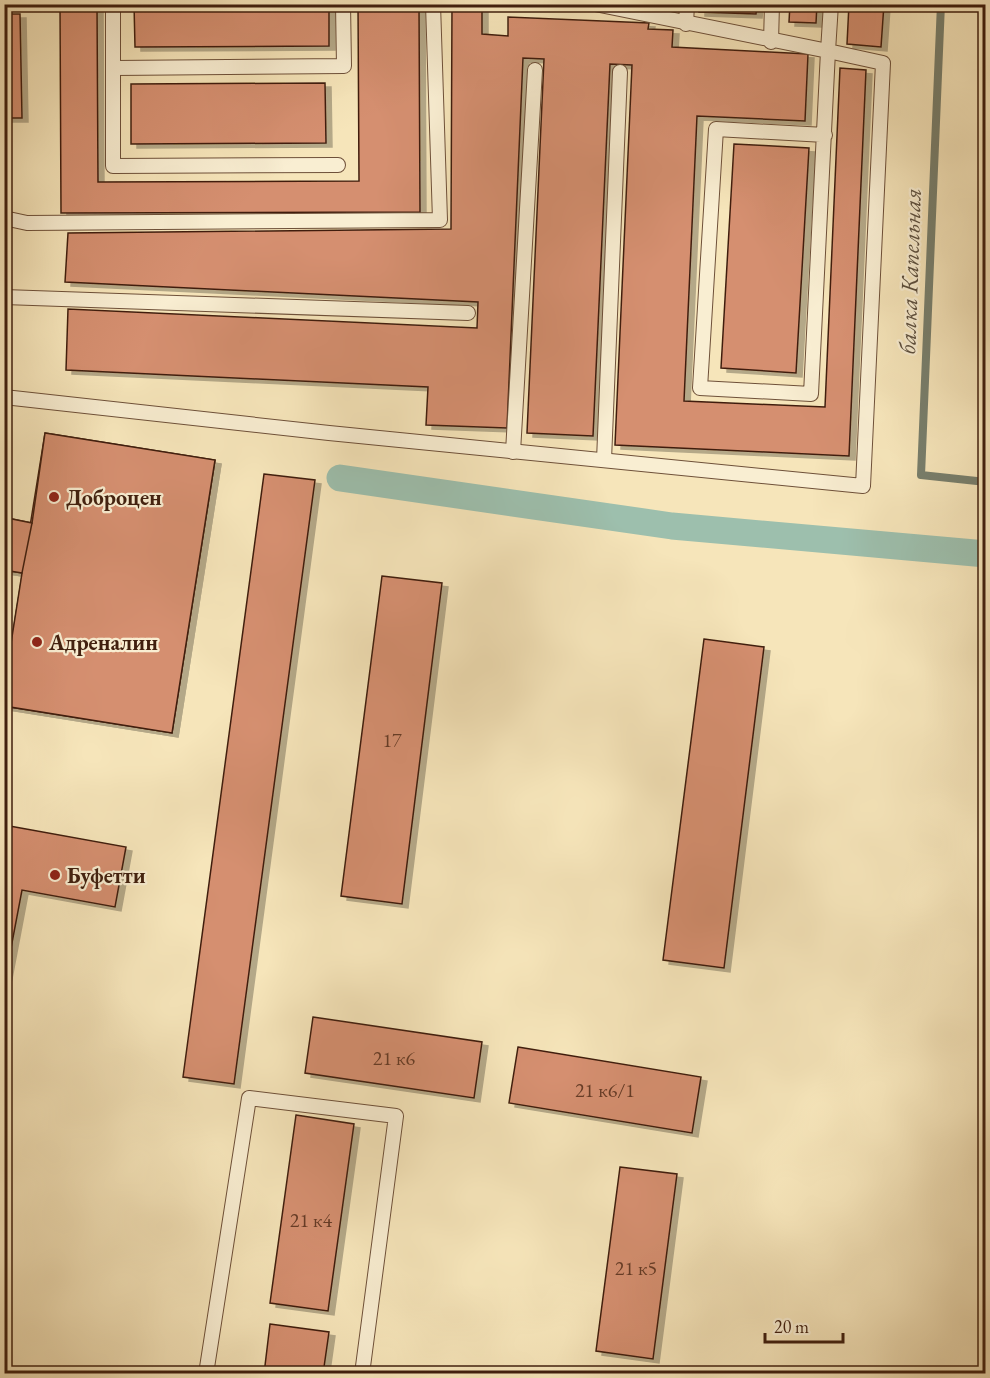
<svg xmlns="http://www.w3.org/2000/svg" width="990" height="1378" font-family="'EB Garamond',serif">
<defs>
<filter id="shadow"><feDropShadow dx="6" dy="4" stdDeviation="0" flood-color="#0004"/></filter>
</defs>
<rect width="100%" height="100%" fill="#f6e5ba"/>
<filter id="stains"><feTurbulence type="fractalNoise" baseFrequency=".00333" numOctaves="4"/><feColorMatrix values="0 0 0 0 .2 0 0 0 0 .09 0 0 0 0 .02 0 0 0 .5 -.17"/></filter>
<radialGradient id="worn" r=".72"><stop offset=".6" stop-color="#630" stop-opacity="0"/><stop offset="1" stop-color="#630" stop-opacity=".3"/></radialGradient>
<g fill="none" stroke-linecap="round" stroke-linejoin="round">
<!-- stream -->
<polyline stroke="#787f6d" stroke-width="8" points="941,4 921,475 986,482"/>
<!-- canal -->
<polyline stroke="#9dbfad" stroke-width="27" points="340,478 672,526 986,554"/>
</g>
<!-- building -->
<g fill="#d58f70" stroke="#401f0e" stroke-width="1.5" filter="url(#shadow)">
<polygon points="60,4 97,4 98,182 359,181 358,4 419,4 420,212 61,213"/>
<polygon points="134,4 329,4 329,46 135,47"/>
<polygon points="452,4 482,4 482,34 508,36 508,17 649,23 648,29 673,30 672,47 808,54 805,121 697,116 684,401 825,407 840,68 866,70 849,456 615,445 632,65 610,64 593,436 527,433 544,59 523,58 507,428 426,425 428,387 66,370 68,309 477,328 478,302 65,282 68,233 451,229"/>
<polygon points="699,4 757,4 756,14 699,12"/>
<polygon points="790,4 817,4 816,23 789,22"/>
<polygon points="849,4 884,4 881,47 847,44"/>
<polygon points="4,14 20,14 22,118 4,118"/>
<polygon points="325,83 326,143 131,144 131,84"/>
<polygon points="734,144 809,148 796,373 721,368"/>
<polygon points="45,433 215,460 172,733 4,706 4,688"/>
<polygon points="45,433 215,460 172,733 4,706 4,688 22,573 4,570 4,531 7,518 32,523"/>
<polygon points="264,474 315,480 234,1084 183,1077"/>
<polygon points="7,518 32,523 22,573 4,570"/>
<polygon points="382,576 442,583 402,904 341,896"/>
<polygon points="704,639 764,647 724,968 663,960"/>
<polygon points="4,825 126,847 115,907 22,890 4,985"/>
<polygon points="313,1017 482,1042 474,1098 305,1073"/>
<polygon points="518,1047 701,1077 692,1133 509,1103"/>
<polygon points="296,1115 354,1124 328,1311 270,1303"/>
<polygon points="620,1167 677,1174 653,1359 596,1351"/>
<polygon points="270,1324 329,1332 323,1374 264,1374"/>
</g>
<g fill="none" stroke-linecap="round" stroke-linejoin="round">
<defs>
<g id="lane">
<polyline points="113,4 113,166 338,165"/>
<polyline points="595,4 828,51 811,394 700,388 716,129 825,135"/>
<polyline points="686,24 687,4"/>
<polyline points="771,42 772,4"/>
<polyline points="114,68 344,66 343,4"/>
<polyline points="4,218 27,223 440,220 433,4"/>
<polyline points="4,297 468,313"/>
<polyline points="4,397 329,433 863,486 883,63 828,51 831,4"/>
<polyline points="513,452 535,70"/>
<polyline points="604,460 620,72"/>
<polyline points="206,1374 249,1098 396,1116 362,1374"/>
</g>
</defs>
<!-- lane casing -->
<use href="#lane" stroke="#6e5039" stroke-width="16"/>
<!-- lane -->
<use href="#lane" stroke="#f9eed2" stroke-width="14"/>
</g>
<!-- markers -->
<g fill="#8f2418" stroke="#f9eed2" stroke-width="2">
<circle cx="54" cy="497" r="6"/>
<circle cx="37" cy="642" r="6"/>
<circle cx="55" cy="875" r="6"/>
</g>
<g text-anchor="middle" stroke-width="4.5" stroke-linejoin="round" paint-order="stroke">
<!-- number labels -->
<g font-size="20" fill="#653b26">
<text x="392" y="747">17</text>
<text x="394" y="1065">21 к6</text>
<text x="605" y="1097">21 к6/1</text>
<text x="311" y="1227">21 к4</text>
<text x="636" y="1275">21 к5</text>
</g>
<!-- poi labels -->
<g font-size="22" font-weight="bold" fill="#401f0e" stroke="#f9eed2" text-anchor="start">
<text x="66" y="505">Доброцен</text>
<text x="49" y="650">Адреналин</text>
<text x="67" y="883">Буфетти</text>
</g>
<!-- water labels -->
<g font-size="24" font-style="italic" fill="#5c4f3e" stroke="#f9eed2">
<text transform="translate(910 271) rotate(-88)" y="8">балка Капельная</text>
</g>
</g>
<!-- margin -->
<rect width="990" height="1378" fill="none" stroke="#f6e5ba" stroke-width="24"/>
<rect x="6" y="6" width="978" height="1366" fill="none" stroke="#401f0e" stroke-width="3"/>
<rect x="12" y="12" width="966" height="1354" fill="none" stroke="#401f0e" stroke-width="1.5"/>
<!-- scale -->
<path d="M765 1333v9h78v-9" fill="none" stroke="#401f0e" stroke-width="3"/>
<text x="774" y="1333" font-size="18" fill="#401f0e" stroke="#f9eed2" stroke-width="4.5" paint-order="stroke">20 m</text>
<rect width="100%" height="100%" filter="url(#stains)"/>
<rect width="100%" height="100%" fill="url(#worn)"/>
</svg>
